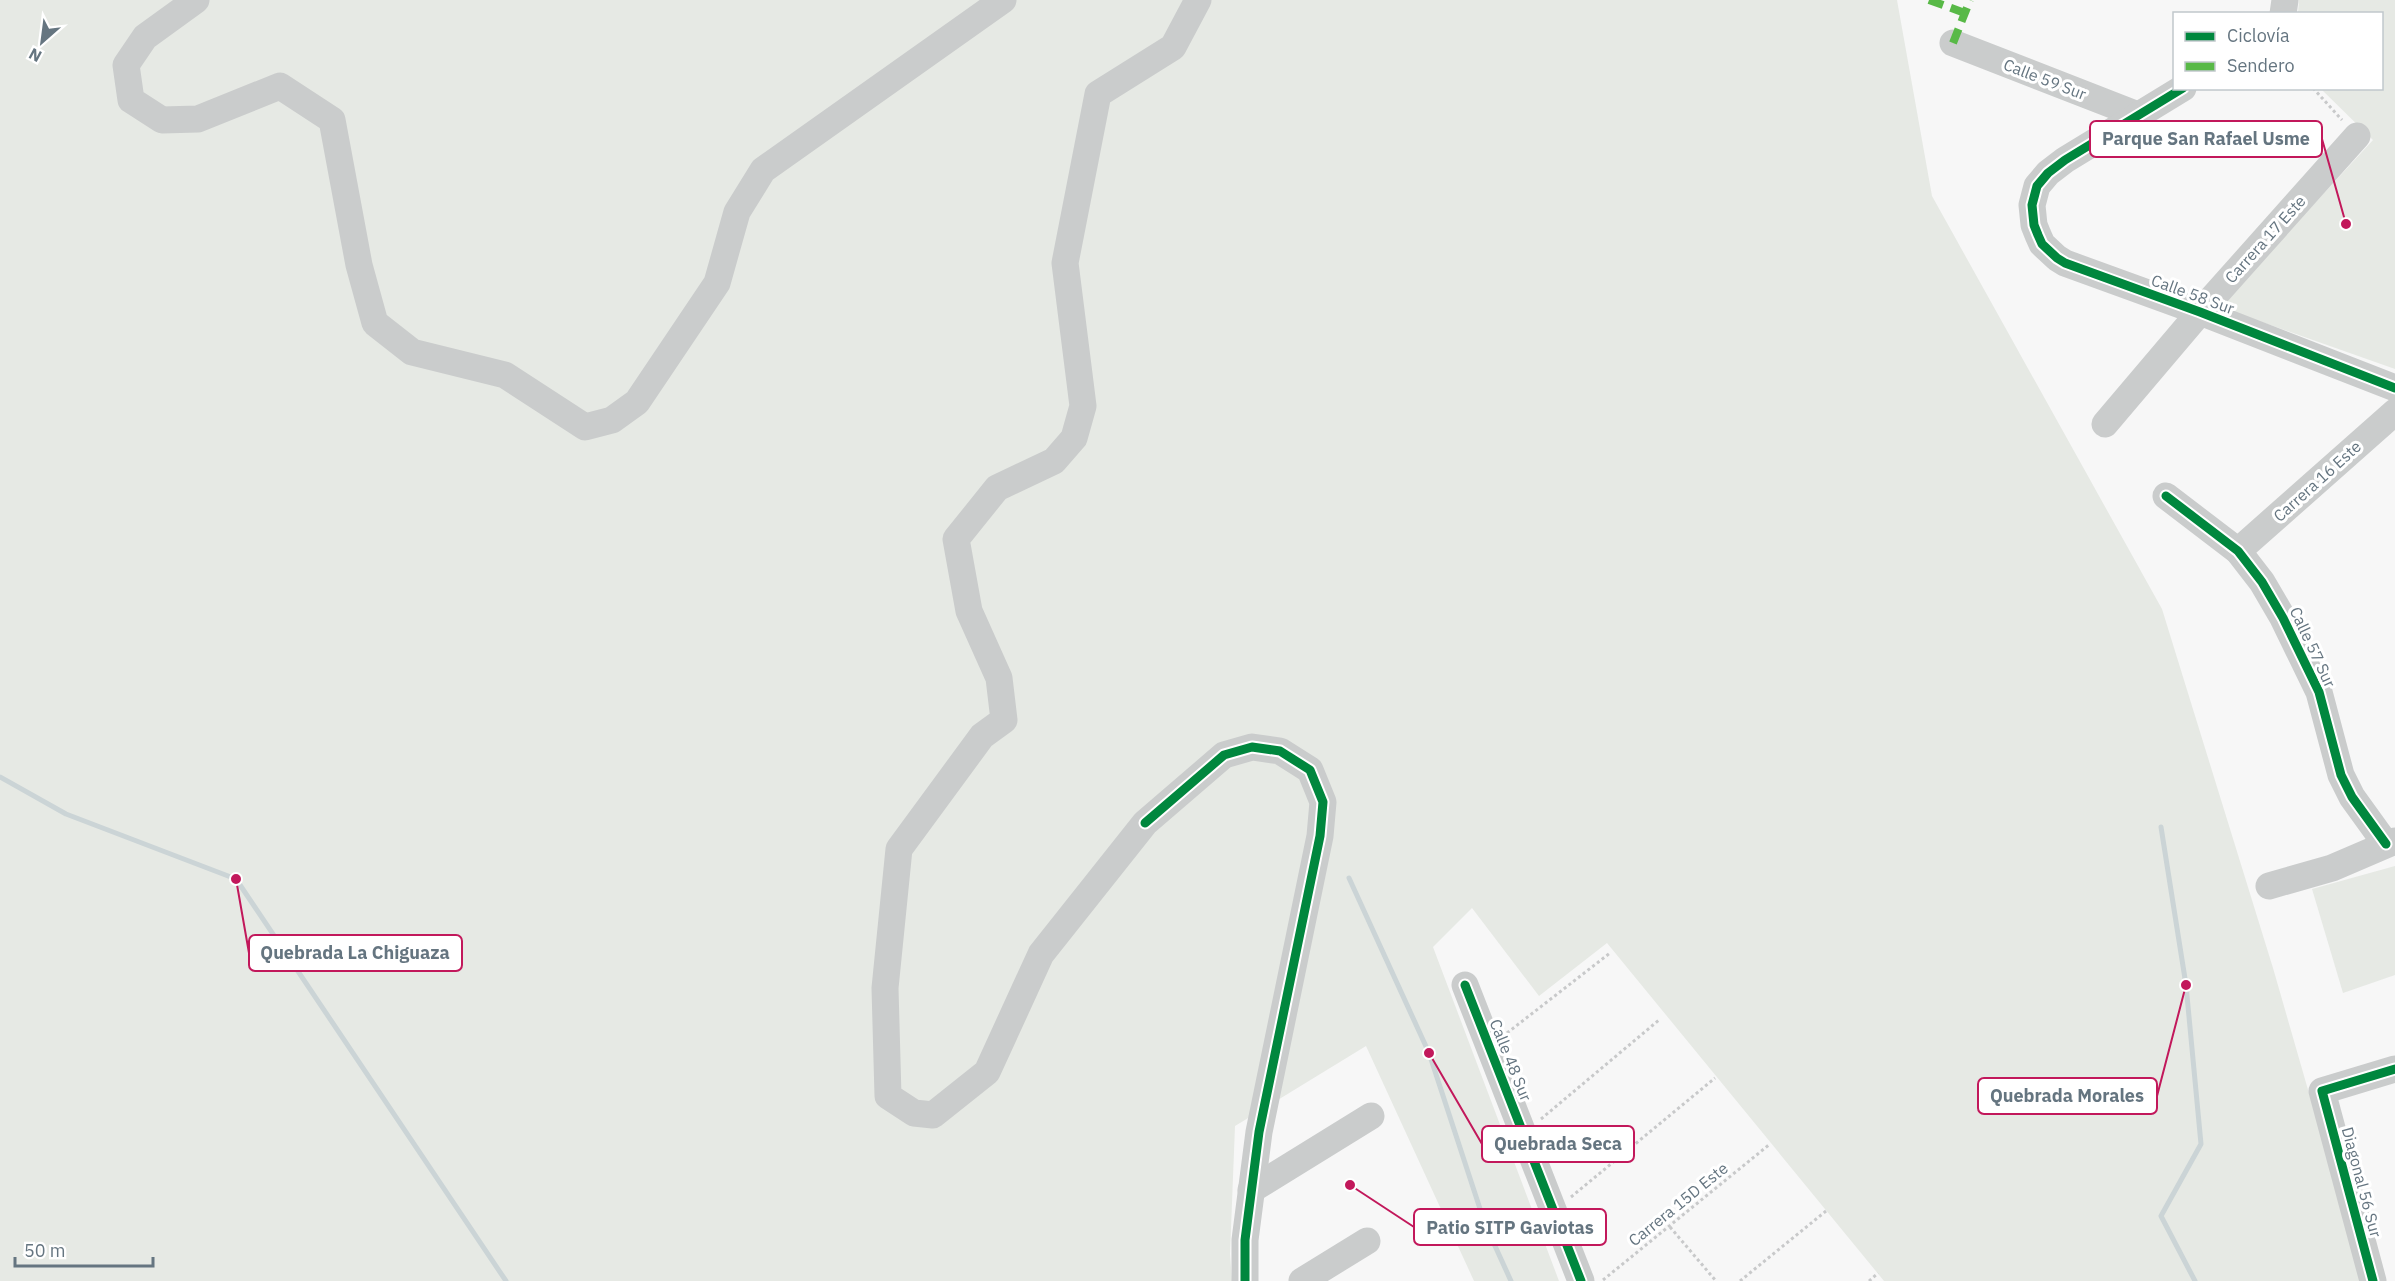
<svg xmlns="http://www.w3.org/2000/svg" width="2395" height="1281" font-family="'IBM Plex Sans',sans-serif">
<rect width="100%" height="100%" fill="#f7f7f7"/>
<!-- green -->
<g fill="#e6e9e4">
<polygon points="0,0 1897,0 1932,196 2162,609 2273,968 2363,1281 1884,1281 1607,943 1539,996 1472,908 1433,947 1559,1281 1474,1281 1366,1046 1235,1126 1230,1254 1232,1281 0,1281"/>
<polygon points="2299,0 2395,0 2395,369 2219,307 2373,140 2321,89 2382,88 2382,14 2298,13"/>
<polygon points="2395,866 2395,975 2343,993 2312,889"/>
</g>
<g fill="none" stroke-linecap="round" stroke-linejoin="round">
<!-- stream -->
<g stroke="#cbd4d6" stroke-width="5">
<polyline points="0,777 66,814 236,879 506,1281"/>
<polyline points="2161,827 2186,985 2201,1144 2161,1216 2195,1281"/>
<polyline points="1349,878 1429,1053 1485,1224 1511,1281"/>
</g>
<!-- path -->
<g stroke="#c8c9ca" stroke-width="3" stroke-dasharray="3 3" stroke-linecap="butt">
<polyline points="2313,88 2342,120"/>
<polyline points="1507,1033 1610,953"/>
<polyline points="1541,1119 1659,1020"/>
<polyline points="1571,1197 1715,1078"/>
<polyline points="1670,1227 1716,1281"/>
<polyline points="1603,1280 1770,1144"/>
<polyline points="1740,1281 1826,1211"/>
<polyline points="1869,1281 1878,1273"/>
</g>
<!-- minor -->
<g stroke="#cacccc" stroke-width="27">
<polyline points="196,0 145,37 126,65 131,100 162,120 198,119 280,86 332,120 359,265 375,323 412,352 505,375 585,427 612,420 637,402 717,283 737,212 763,170 1003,0"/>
<polyline points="1198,0 1173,47 1098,94 1065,263 1083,406 1074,438 1054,461 997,488 956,539 969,611 999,678 1004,720 982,736 899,849 885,988 888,1096 914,1113 933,1115 987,1072 1041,954 1145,823 1224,755 1252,747 1280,751 1310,770 1323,802 1320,836 1259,1132 1245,1240 1245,1281"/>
<polyline points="2283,14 2285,0"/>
<polyline points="1953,43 2138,115"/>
<polyline points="2183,88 2065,160 2048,173 2037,186 2032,205 2034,225 2038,235 2042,244 2057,258 2065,263 2200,312 2395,388"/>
<polyline points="2105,424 2200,312 2357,136"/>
<polyline points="2166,496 2238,551 2262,582 2283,618 2319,692 2341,775 2352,797 2386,844"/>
<polyline points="2238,551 2395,412"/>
<polyline points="2269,886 2332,868 2395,841"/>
<polyline points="1465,985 1581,1281"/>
<polyline points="1251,1190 1371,1116"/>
<polyline points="1302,1281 1367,1241"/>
<polyline points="2373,1281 2322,1091 2395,1069"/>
</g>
<!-- quiet -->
<g stroke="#58b947" stroke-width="8" stroke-dasharray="15 8" stroke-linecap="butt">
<polyline points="1929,0 1965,13"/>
<polyline points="1953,43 1970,0"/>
</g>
<defs>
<g id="cycleway">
<polyline points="2183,88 2065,160 2048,173 2037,186 2032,205 2034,225 2038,235 2042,244 2057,258 2065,263 2200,312 2395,388"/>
<polyline points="2166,496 2238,551 2262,582 2283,618 2319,692 2341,775 2352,797 2386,844"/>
<polyline points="1145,823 1224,755 1252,747 1280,751 1310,770 1323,802 1320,836 1259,1132 1245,1240 1245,1281"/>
<polyline points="1465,985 1581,1281"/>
<polyline points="2373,1281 2322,1091 2395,1069"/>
</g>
</defs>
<!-- cycleway casing -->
<use href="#cycleway" stroke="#fff" stroke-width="13"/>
<!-- cycleway -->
<use href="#cycleway" stroke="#00873e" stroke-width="9"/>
</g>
<g text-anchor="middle" stroke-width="6" stroke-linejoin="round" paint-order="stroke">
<!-- street labels -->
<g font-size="16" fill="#657580" stroke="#fff">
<text transform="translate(2045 79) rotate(21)" y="6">Calle 59 Sur</text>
<text transform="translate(2265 239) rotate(-48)" y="6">Carrera 17 Este</text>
<text transform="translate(2193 294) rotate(20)" y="6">Calle 58 Sur</text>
<text transform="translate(2317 481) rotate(-42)" y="6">Carrera 16 Este</text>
<text transform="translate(2313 647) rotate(65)" y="6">Calle 57 Sur</text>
<text transform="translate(1511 1060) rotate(68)" y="6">Calle 48 Sur</text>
<text transform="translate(2362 1182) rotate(75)" y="6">Diagonal 56 Sur</text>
<text transform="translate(1678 1204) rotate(-39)" y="6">Carrera 15D Este</text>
</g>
</g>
<!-- callouts -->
<path fill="none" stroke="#c2185b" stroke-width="2" d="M2346 224L2322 139M236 879L249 953M2186 985L2157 1096M1429 1053L1482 1144M1350 1185L1414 1227"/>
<g fill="#c2185b" stroke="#fff" stroke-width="2">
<circle cx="2346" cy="224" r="6"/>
<circle cx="236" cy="879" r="6"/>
<circle cx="2186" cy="985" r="6"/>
<circle cx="1429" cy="1053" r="6"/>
<circle cx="1350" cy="1185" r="6"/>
</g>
<g fill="#fff" stroke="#c2185b" stroke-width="2">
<rect x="2090" y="121" width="232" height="36" rx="6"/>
<rect x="249" y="935" width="213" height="36" rx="6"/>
<rect x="1978" y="1078" width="179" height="36" rx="6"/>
<rect x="1482" y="1126" width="152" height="36" rx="6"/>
<rect x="1414" y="1209" width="192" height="36" rx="6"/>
</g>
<g font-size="18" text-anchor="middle" font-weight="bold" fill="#657580">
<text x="2206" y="145">Parque San Rafael Usme</text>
<text x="355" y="959">Quebrada La Chiguaza</text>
<text x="2067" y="1102">Quebrada Morales</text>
<text x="1558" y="1150">Quebrada Seca</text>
<text x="1510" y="1234">Patio SITP Gaviotas</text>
</g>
<!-- legend -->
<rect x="2173" y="12" width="210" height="78" fill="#ffffff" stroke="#c1c8cc" stroke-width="1.5"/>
<rect x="2185" y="32" width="30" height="9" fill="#00873e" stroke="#c1c8cc" stroke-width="1.5"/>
<text x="2227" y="42" font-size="18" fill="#657580">Ciclovía</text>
<rect x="2185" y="62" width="30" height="9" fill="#58b947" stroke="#c1c8cc" stroke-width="1.5"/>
<text x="2227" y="72" font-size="18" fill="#657580">Sendero</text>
<!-- north arrow -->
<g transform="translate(42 42) rotate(208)" stroke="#ffffff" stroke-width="4.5" paint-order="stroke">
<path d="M0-4.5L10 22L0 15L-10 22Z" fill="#657580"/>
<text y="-9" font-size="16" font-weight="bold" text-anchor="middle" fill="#657580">N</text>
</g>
<!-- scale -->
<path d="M15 1257v9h138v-9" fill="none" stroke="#657580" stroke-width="3"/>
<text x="24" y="1257" font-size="18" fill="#657580" stroke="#ffffff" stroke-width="4.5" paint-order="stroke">50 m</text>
</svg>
